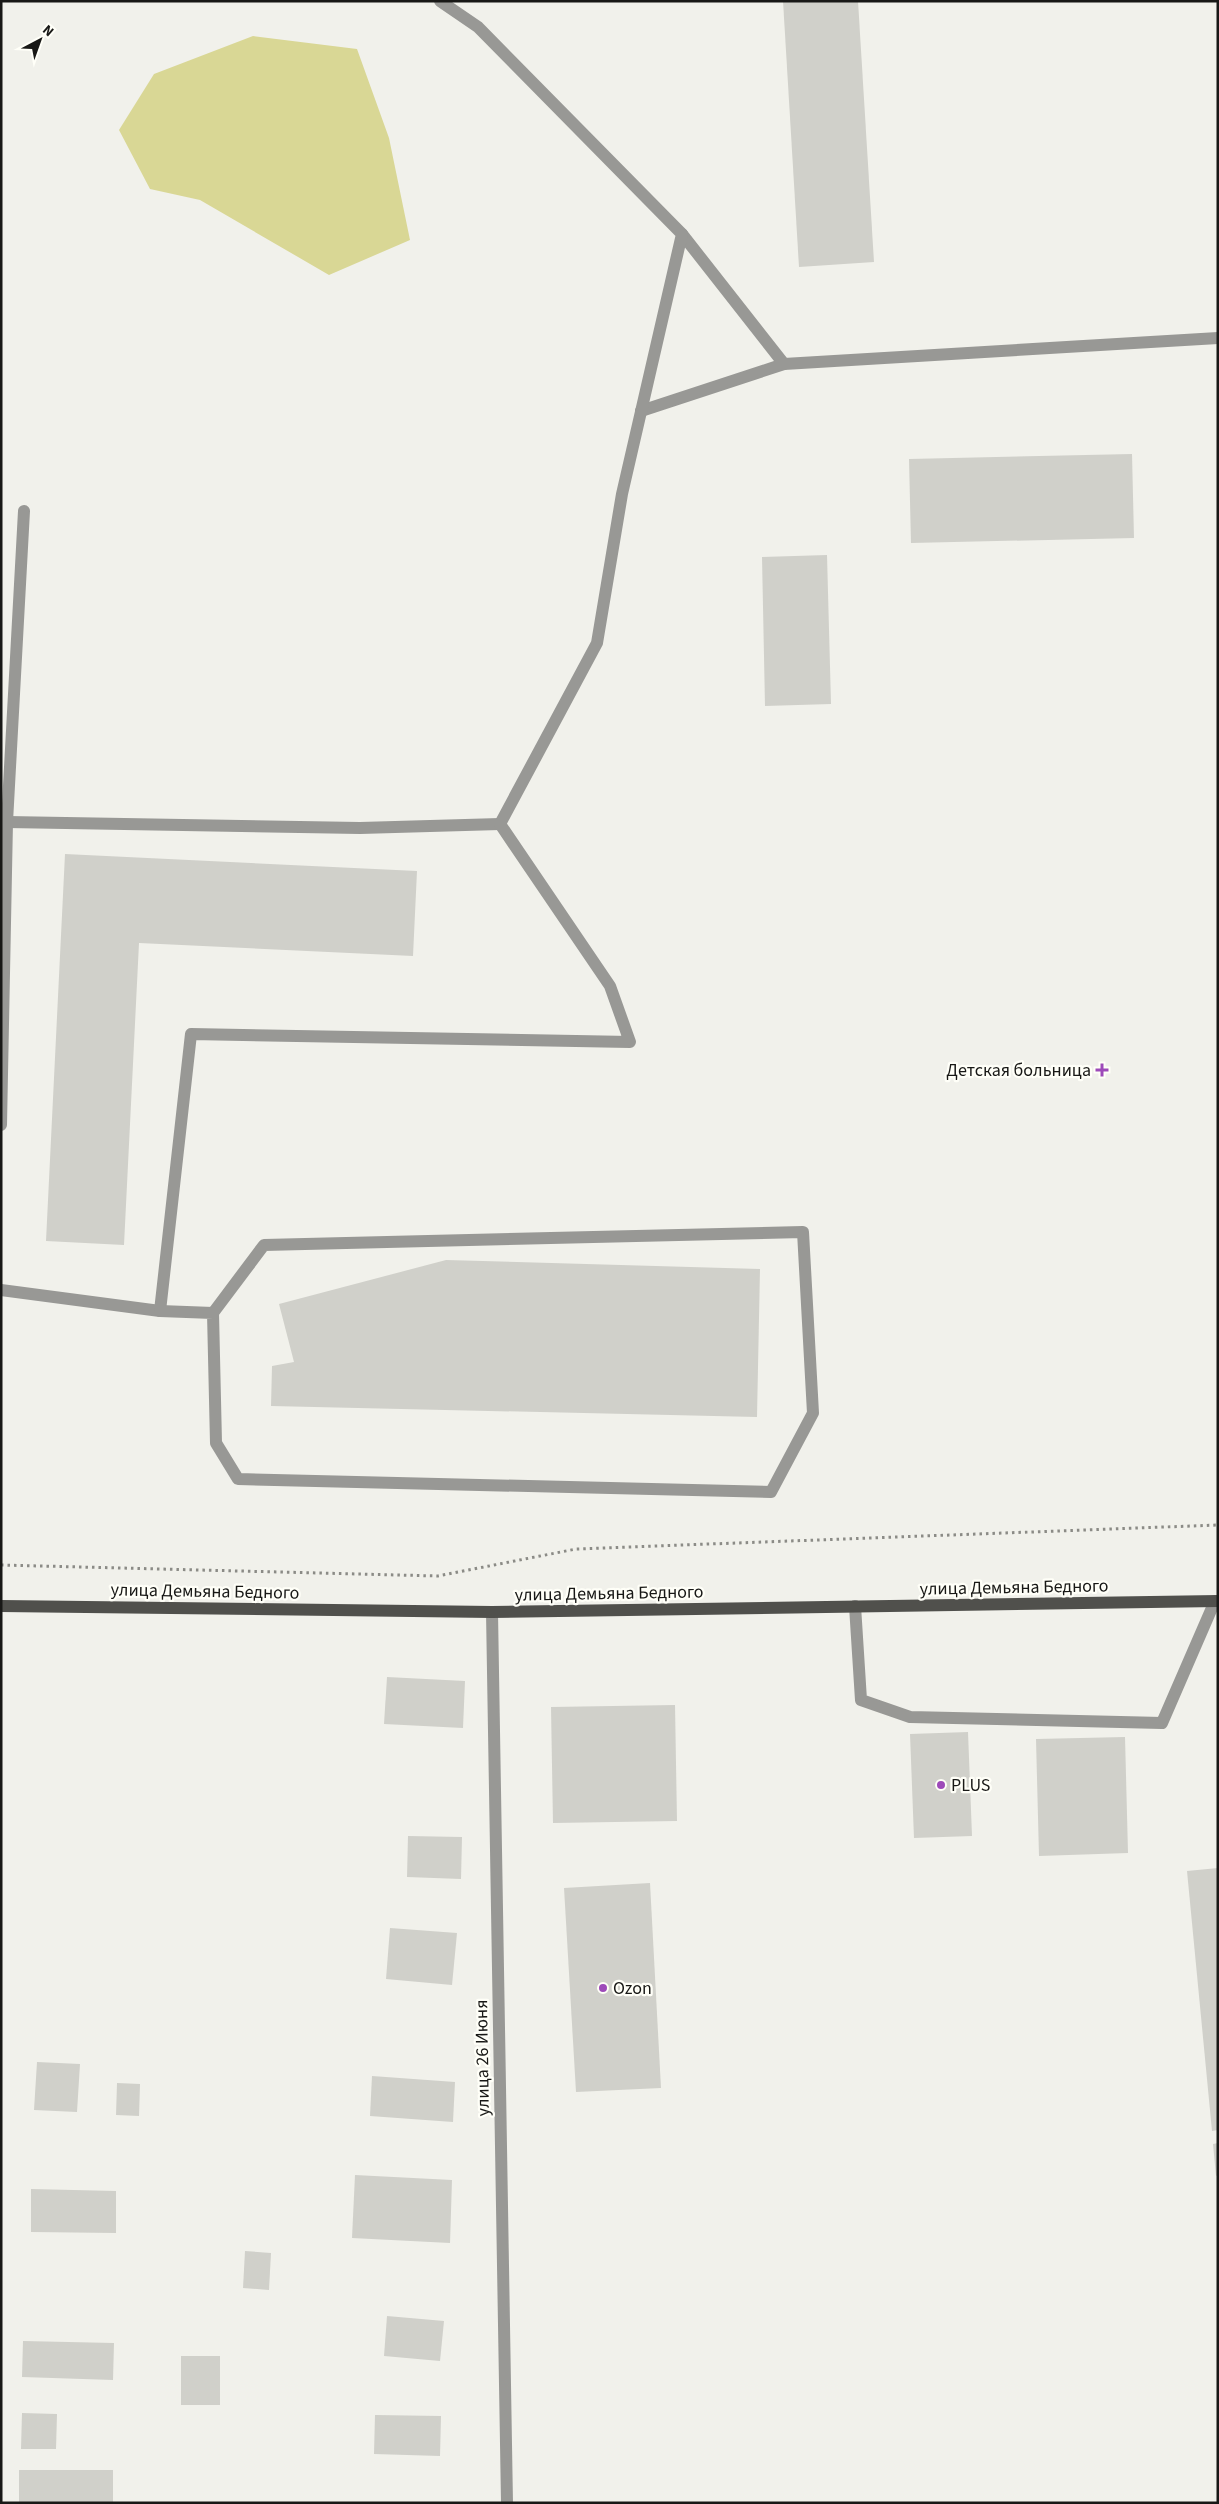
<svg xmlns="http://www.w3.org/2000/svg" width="1219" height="2504" font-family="'Source Sans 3',sans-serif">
<rect width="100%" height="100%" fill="#f1f1eb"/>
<!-- water -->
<polygon fill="#d9d795" points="253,36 357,49 389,138 410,240 329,275 200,200 150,189 119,130 154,74"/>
<!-- building -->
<g fill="#d0d0ca">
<polygon points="783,1 858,1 874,262 799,267"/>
<polygon points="1132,454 1134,538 911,543 909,459"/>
<polygon points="827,555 831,704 765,706 762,557"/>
<polygon points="65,854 417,871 413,956 139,943 124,1245 46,1241"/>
<polygon points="446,1260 760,1269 757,1417 271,1406 272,1366 294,1362 279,1304"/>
<polygon points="387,1677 465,1681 463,1728 384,1724"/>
<polygon points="675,1705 677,1821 553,1823 551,1707"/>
<polygon points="968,1732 972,1836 914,1838 910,1734"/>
<polygon points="1125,1737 1128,1853 1039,1856 1036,1739"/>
<polygon points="408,1836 462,1837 461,1879 407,1877"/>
<polygon points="1218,1868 1218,2130 1212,2131 1187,1871"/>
<polygon points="650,1883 661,2088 576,2092 564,1888"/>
<polygon points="390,1928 457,1933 452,1985 386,1979"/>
<polygon points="37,2062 80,2064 77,2112 34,2110"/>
<polygon points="372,2076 455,2082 453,2122 370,2116"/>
<polygon points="117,2083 140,2084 139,2116 116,2115"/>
<polygon points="1218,2143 1218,2175 1216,2176 1213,2144"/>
<polygon points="355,2175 452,2180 450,2243 352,2238"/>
<polygon points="31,2189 116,2191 116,2233 31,2232"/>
<polygon points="245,2251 271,2253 269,2290 243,2288"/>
<polygon points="387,2316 444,2321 440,2361 384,2356"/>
<polygon points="23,2341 114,2343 113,2380 22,2377"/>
<rect x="181" y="2356" width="39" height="49"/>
<polygon points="22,2413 57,2414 56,2449 21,2449"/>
<polygon points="375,2415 441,2416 440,2456 374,2454"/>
<rect x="19" y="2470" width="94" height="33"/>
</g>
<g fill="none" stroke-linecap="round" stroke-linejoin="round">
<!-- path -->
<polyline stroke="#8b8b86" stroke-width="3" stroke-dasharray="2.5 4" stroke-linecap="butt" points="1,1565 438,1576 576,1549 1218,1525"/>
<!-- minor -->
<g stroke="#989895" stroke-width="12">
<polyline points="682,234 784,364"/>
<polyline points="641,411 784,364 1218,338"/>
<polyline points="7,822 360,828 500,824"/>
<polyline points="1,1125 7,822 24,511"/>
<polyline points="1,1290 160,1311 191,1034 630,1042 610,986 500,824 597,643 622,494 682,234 478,27 440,1"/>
<polyline points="160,1311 213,1313 216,1443 238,1479 771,1492 813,1413 803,1232 264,1245 213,1313"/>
<polyline points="855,1606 861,1700 910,1717 1162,1723 1215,1601"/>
<polyline points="492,1612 507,2503"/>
</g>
<!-- major -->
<polyline stroke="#50504c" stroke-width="12" points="1,1606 492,1612 1218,1601"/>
</g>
<!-- markers -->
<g fill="#9d4ab9" stroke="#fffff8" stroke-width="2">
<path d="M1099.5 1062.5h5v5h5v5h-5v5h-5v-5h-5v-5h5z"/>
<circle cx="941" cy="1785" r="5"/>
<circle cx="603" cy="1988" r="5"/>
</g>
<g text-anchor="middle" stroke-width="4.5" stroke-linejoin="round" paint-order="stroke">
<!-- poi labels -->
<g font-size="18" fill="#181816" stroke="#fffff8" text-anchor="start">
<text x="1091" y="1076" text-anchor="end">Детская больница</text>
<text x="951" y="1791">PLUS</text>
<text x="613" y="1994">Ozon</text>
</g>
<!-- street labels -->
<g font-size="18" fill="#181816" stroke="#fffff8">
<text transform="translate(1014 1587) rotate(-1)" y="6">улица Демьяна Бедного</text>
<text transform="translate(205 1591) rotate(1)" y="6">улица Демьяна Бедного</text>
<text transform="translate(609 1593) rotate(-1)" y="6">улица Демьяна Бедного</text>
<text transform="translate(482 2058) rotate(-91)" y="6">улица 26 Июня</text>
</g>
</g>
<!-- border -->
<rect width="1219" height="2504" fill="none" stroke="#181816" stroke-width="5"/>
<!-- north arrow -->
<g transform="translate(40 40) rotate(41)" stroke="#fffff8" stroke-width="4" paint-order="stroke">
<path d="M0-4L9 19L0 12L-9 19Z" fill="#181816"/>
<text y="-8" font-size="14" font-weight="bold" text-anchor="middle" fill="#181816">N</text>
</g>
</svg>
